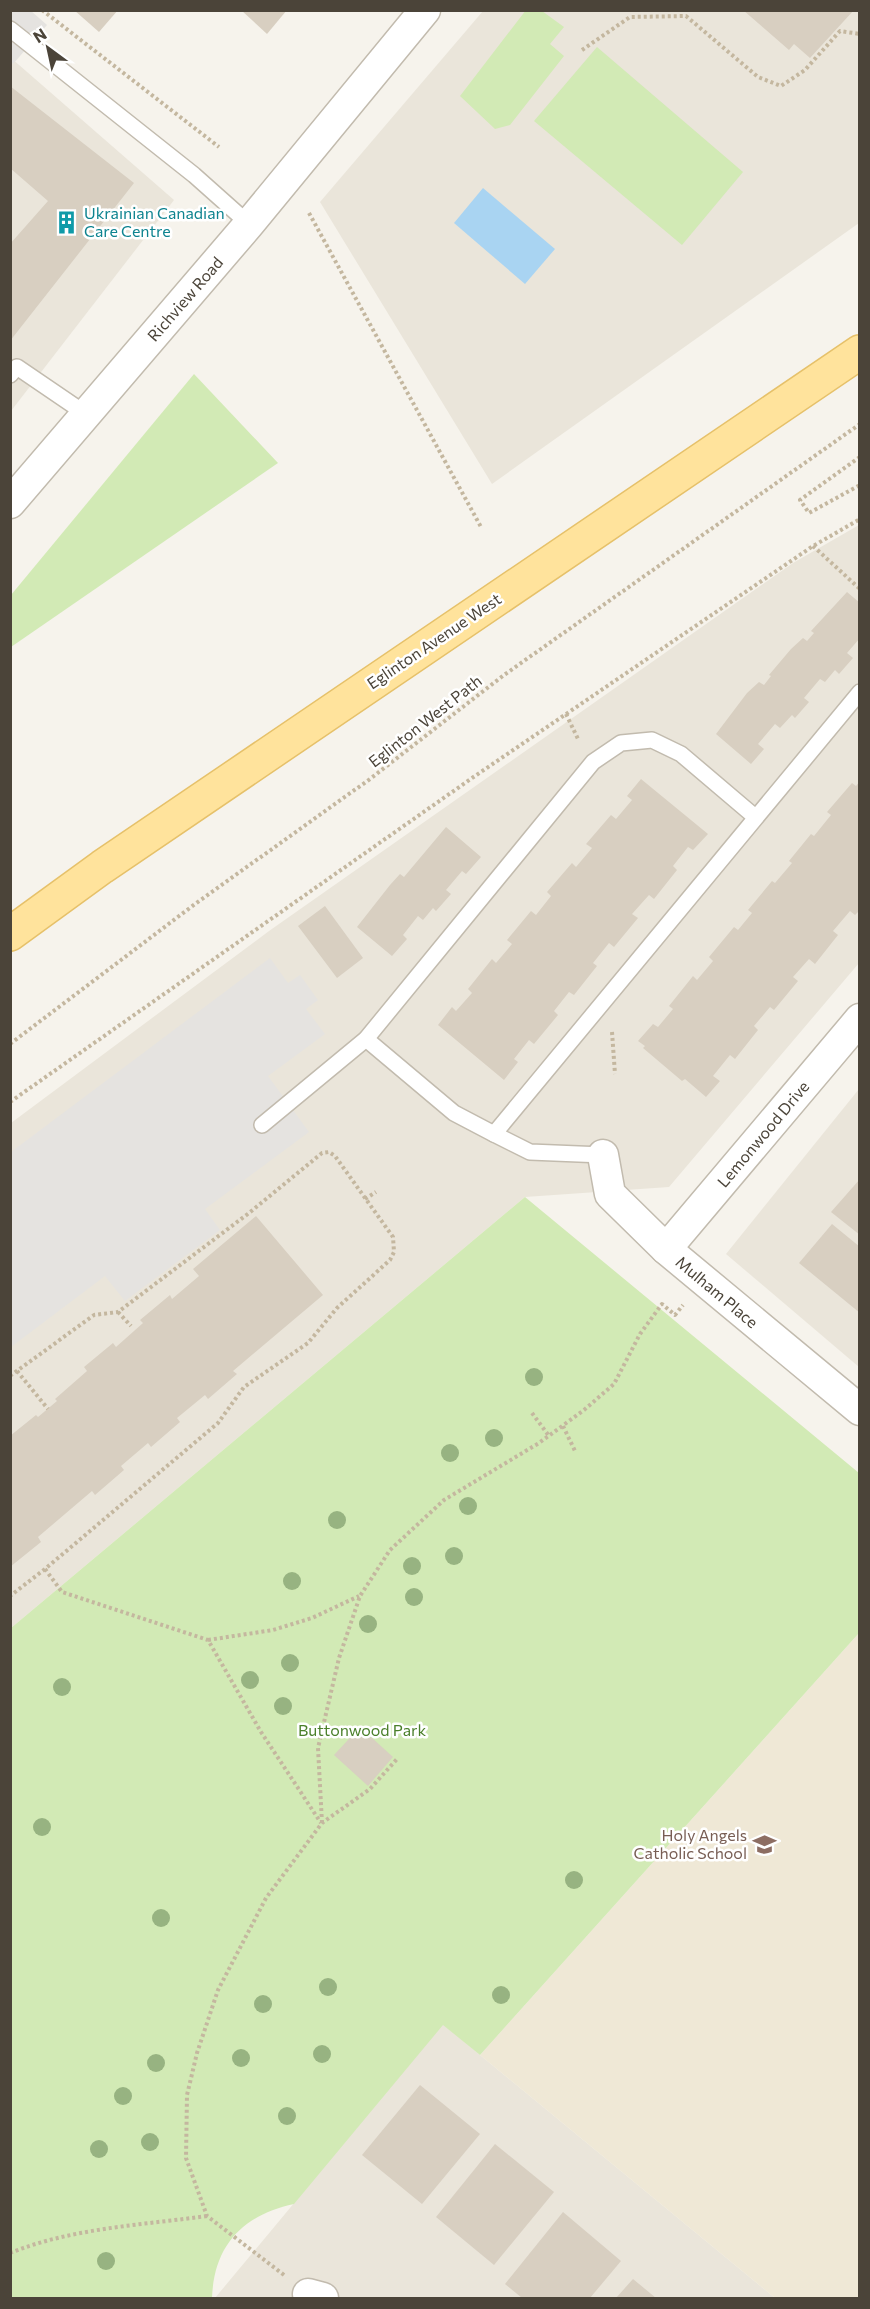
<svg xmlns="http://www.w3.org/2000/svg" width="870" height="2309" font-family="Commissioner,sans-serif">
<rect width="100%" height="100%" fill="#f6f3ec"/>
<!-- residential -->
<g fill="#eae5da">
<polygon points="483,11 859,11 859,223 492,484 320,202"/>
<polygon points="11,58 174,200 11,411"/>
<polygon points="859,525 859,963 669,1187 525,1197 11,1628 11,1123 269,931 793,563"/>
<polygon points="859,1089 859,1367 726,1254"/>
<polygon points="443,2024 480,2055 775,2298 215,2298"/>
</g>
<!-- education -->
<polygon fill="#efe8d6" points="859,1633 859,2298 775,2298 480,2055"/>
<!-- green -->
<g fill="#d2eab5">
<polygon points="526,10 542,11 564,27 550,44 564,56 510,125 495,129 460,96"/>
<polygon points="597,47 743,172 682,245 534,121"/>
<polygon points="194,374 278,463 11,647 11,595"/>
<path d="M525,1197L859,1473V1633L480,2055L443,2025L294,2204C243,2215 214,2245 212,2298H11V1628Z"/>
</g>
<!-- parking -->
<g fill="#e5e3e0">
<polygon points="11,11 31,11 47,25 13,64 11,61"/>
<polygon points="270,958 288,983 300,975 318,1000 306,1009 325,1034 268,1076 309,1132 205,1209 220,1230 125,1301 105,1276 11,1347 11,1152"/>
</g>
<!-- water -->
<polygon fill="#a9d4f2" points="483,188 555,249 525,284 454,223"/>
<!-- building -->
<g fill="#d8cfc1">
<polygon points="74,10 118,10 99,32"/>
<polygon points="241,10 287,10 267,34"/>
<polygon points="743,10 854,10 810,58 794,44 789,50"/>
<polygon points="10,86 134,183 10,341 10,244 48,201 10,168"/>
<polygon points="847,592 860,603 860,638 847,653 853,658 839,674 835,670 825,682 820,679 804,698 809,702 795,718 792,715 780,728 775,724 758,744 764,749 751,764 716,734 747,693 759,682 764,685 771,676 769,675 791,649 803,638 807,641 814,633 811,631"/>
<polygon points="641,779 708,834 693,850 688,847 673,866 677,870 654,899 649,895 632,914 638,918 614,947 609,943 593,963 597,966 574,995 569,992 554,1011 558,1015 534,1044 529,1040 514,1059 518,1062 504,1080 438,1025 452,1007 456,1011 472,993 468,989 492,959 496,963 512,944 507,940 531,911 536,915 551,896 547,892 572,863 576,867 592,848 586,844 611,815 616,819 632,800 627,796"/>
<polygon points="860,781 860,910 855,915 850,911 833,931 838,935 815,964 809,959 793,977 798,981 774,1010 770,1007 754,1026 758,1030 735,1059 730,1055 713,1076 720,1081 706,1097 685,1079 682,1081 643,1048 645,1046 638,1041 653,1024 658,1027 673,1009 669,1006 693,976 697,980 713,961 709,957 734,927 738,930 752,913 748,910 772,881 775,883 792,863 789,861 811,834 814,836 831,815 827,812 852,783 856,786"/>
<polygon points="446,827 481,857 466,874 462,871 446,890 451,894 436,911 433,908 423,920 418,916 403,935 407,939 392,956 357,927 390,885 400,874 404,877"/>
<polygon points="325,906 363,958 337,978 298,926"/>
<polygon points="860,1179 860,1235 831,1212"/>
<polygon points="256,1216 323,1295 233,1371 237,1374 208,1399 205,1395 177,1418 180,1422 151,1447 148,1443 121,1466 124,1470 95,1495 92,1491 38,1537 41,1542 10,1567 10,1436 36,1415 38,1417 57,1401 55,1399 87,1371 84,1367 113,1343 116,1347 143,1323 140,1320 170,1295 172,1299 199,1276 193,1269"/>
<polygon points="832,1224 860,1247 860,1313 799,1263"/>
<polygon points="360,1727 393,1757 368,1786 334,1755"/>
<polygon points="420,2085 480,2134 422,2204 362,2155"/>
<polygon points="495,2144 554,2192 494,2265 436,2217"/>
<polygon points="563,2212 621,2261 590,2298 522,2298 505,2284"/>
<polygon points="633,2279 656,2298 616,2298"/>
</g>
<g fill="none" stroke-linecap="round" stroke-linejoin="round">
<defs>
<g id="lane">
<polyline points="10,29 194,175 249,224"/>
<polyline points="10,375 17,367 86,414"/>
<polyline points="366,1039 454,1113 494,1134"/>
<polyline points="262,1125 366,1039 593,762 621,743 652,740 681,754 754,816"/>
<polyline points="603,1155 530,1152 494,1134 860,692"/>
</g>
<g id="street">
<polyline points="10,503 249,224 425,10"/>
<polyline points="603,1155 610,1194 666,1249 860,1410"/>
<polyline points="666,1249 860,1019"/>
<polyline points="308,2294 323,2298"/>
</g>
<polyline id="primary" points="10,934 102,867 860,352"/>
</defs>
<!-- lane casing -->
<use href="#lane" stroke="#c2bbae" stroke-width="18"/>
<!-- street casing -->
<use href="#street" stroke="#c2bbae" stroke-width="33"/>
<!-- primary casing -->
<use href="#primary" stroke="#e6c16a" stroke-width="36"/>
<!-- path -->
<g stroke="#c4b79f" stroke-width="4" stroke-dasharray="3 3" stroke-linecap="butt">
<polyline points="42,10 219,147"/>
<polyline points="582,50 630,17 686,16 758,77 781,86 805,70 840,31 860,34"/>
<polyline points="309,213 481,527"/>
<polyline points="860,457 800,500 809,513 860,485"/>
<polyline points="813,546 860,589"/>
<polyline points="566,714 579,741"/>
<polyline points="612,1032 615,1074"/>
<polyline points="10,1044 195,904 370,779 504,675 860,424"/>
<polyline points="10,1102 475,776 813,546 860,519"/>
<polyline points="365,1199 376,1192"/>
<polyline points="118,1312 131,1326"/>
<polyline points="17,1371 48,1409"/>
<polyline points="10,1376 94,1315 118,1312 249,1213 322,1153 329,1152 335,1156 393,1237 394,1252 390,1260 337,1308 308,1343 244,1387 218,1423 45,1569 10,1596"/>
<polyline points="532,1413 549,1436"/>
<polyline points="563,1426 575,1451"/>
<polyline points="45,1569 62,1592 208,1640 261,1732 321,1823"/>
<polyline points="208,1640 273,1630 312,1618 359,1596"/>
<polyline points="322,1823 318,1748 339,1658 360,1596 390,1550 444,1500 539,1443 584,1410 614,1384 640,1334 662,1304 675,1315 683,1305"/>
<path d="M10,2253C72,2228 142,2225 207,2216"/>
<polyline points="284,2275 207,2216 186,2158 187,2095 197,2053 218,1990 266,1898 322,1823 370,1789 397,1759"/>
</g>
<!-- lane -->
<use href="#lane" stroke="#fff" stroke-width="15"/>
<!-- street -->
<use href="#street" stroke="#fff" stroke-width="30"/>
<!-- primary -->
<use href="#primary" stroke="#ffe39c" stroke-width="33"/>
</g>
<!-- trees -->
<g fill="#97b381">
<circle cx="534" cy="1377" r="9"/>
<circle cx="494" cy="1438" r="9"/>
<circle cx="450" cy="1453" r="9"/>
<circle cx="468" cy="1506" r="9"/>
<circle cx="337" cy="1520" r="9"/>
<circle cx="454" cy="1556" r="9"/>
<circle cx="412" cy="1566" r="9"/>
<circle cx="292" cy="1581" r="9"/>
<circle cx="414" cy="1597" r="9"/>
<circle cx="368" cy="1624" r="9"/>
<circle cx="290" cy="1663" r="9"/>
<circle cx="250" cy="1680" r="9"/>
<circle cx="62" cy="1687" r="9"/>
<circle cx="283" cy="1706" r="9"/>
<circle cx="42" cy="1827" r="9"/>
<circle cx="574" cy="1880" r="9"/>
<circle cx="161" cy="1918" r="9"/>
<circle cx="328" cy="1987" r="9"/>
<circle cx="501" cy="1995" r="9"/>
<circle cx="263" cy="2004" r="9"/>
<circle cx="322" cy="2054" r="9"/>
<circle cx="241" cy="2058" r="9"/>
<circle cx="156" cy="2063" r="9"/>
<circle cx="123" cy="2096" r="9"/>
<circle cx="287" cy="2116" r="9"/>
<circle cx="150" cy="2142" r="9"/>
<circle cx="99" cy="2149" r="9"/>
<circle cx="106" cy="2261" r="9"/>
</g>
<!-- icons -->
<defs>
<symbol id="building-bare" viewBox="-9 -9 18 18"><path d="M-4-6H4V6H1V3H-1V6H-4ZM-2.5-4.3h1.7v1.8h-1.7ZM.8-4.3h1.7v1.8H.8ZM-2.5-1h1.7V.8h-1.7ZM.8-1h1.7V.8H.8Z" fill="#0f9aa8" stroke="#fff" stroke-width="2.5" paint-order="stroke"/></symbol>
<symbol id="school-bare" viewBox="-9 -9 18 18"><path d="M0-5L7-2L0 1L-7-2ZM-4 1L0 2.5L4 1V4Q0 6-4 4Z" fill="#8d6e63" stroke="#fff" stroke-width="2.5" paint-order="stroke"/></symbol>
</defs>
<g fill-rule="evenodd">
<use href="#building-bare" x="50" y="206" width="33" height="33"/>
<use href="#school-bare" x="748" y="1828" width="33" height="33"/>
</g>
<g text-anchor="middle" stroke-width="5" stroke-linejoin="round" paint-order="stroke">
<!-- culture labels -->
<g font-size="16" fill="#0d838f" stroke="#fff" text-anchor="start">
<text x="84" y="219">Ukrainian Canadian<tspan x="84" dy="18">Care Centre</tspan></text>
</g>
<!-- street labels -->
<g font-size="16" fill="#4b4439" stroke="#fff">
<text transform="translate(185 299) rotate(-49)" y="6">Richview Road</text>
<text transform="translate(434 641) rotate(-34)" y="6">Eglinton Avenue West</text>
<text transform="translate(425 721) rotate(-38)" y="6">Eglinton West Path</text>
<text transform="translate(763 1134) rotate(-50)" y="6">Lemonwood Drive</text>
<text transform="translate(717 1292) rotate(40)" y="6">Mulham Place</text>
</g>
<!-- park labels -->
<g font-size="16" fill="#4a7f2a" stroke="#fff">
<text x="362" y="1736">Buttonwood Park</text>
</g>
<!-- education labels -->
<g font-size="16" fill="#785e54" stroke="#fff" text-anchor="end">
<text x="747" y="1841">Holy Angels<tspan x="747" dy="18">Catholic School</tspan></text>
</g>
</g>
<!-- border -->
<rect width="870" height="2309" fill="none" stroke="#4b4439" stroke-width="24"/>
<!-- north arrow -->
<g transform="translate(48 48) rotate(327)" stroke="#ffffff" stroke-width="4.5" paint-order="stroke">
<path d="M0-4.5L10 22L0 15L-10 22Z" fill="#4b4439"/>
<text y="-9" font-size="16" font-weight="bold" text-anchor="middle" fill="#4b4439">N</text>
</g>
</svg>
